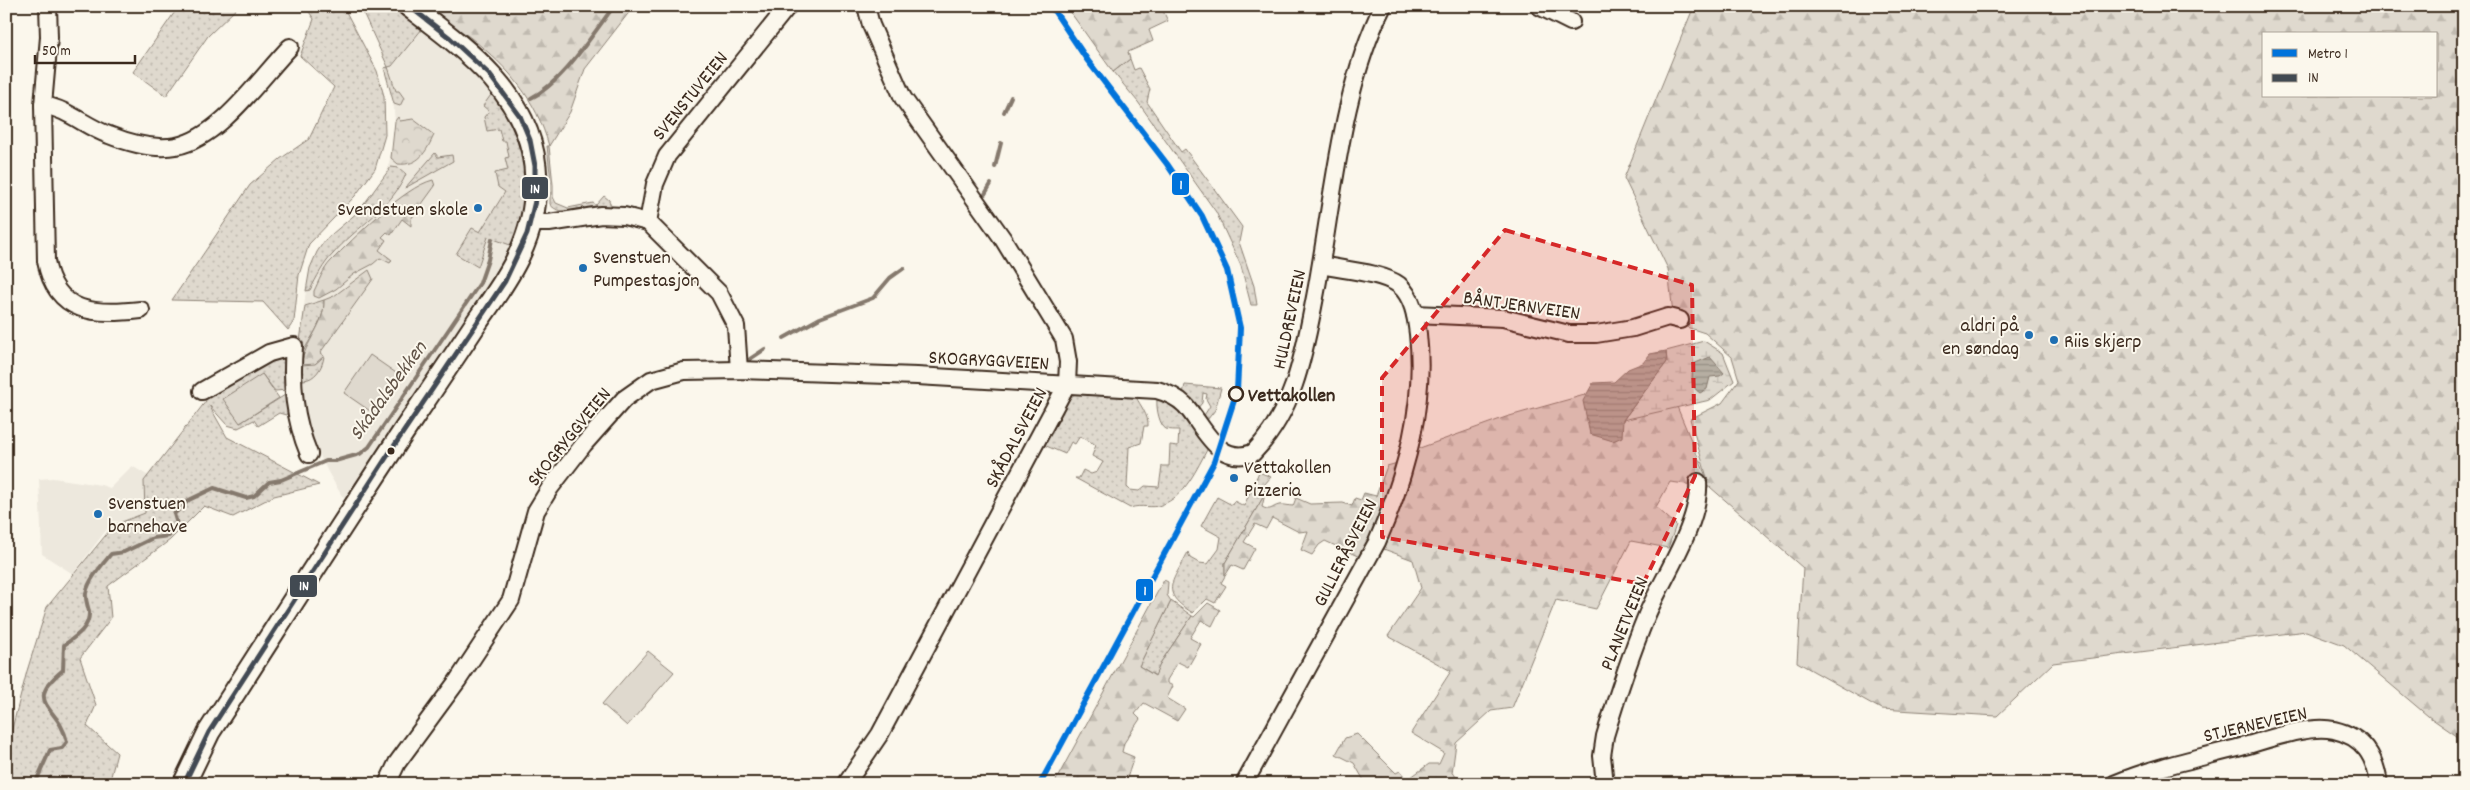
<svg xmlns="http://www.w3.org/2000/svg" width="2470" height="790" font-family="Dekko,sans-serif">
<defs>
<pattern id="grass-dots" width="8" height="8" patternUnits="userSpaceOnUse" patternTransform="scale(1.25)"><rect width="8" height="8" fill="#dfd9ce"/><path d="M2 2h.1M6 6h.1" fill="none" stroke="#c0bab0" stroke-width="1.8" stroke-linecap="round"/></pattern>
<pattern id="forest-firs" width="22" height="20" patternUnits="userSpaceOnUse" patternTransform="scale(1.25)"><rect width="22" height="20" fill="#dfd9ce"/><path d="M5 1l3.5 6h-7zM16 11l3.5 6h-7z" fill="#c0bab0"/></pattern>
<pattern id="wetland-marsh" width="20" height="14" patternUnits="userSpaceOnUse" patternTransform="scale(1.25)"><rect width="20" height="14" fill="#dfd9ce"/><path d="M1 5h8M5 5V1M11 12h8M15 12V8" fill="none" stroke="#c0bab0"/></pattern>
<pattern id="park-crowns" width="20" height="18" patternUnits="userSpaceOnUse" patternTransform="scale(1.25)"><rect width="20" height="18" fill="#dfd9ce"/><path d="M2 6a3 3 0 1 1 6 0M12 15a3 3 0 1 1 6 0" fill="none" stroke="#c0bab0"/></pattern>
<pattern id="water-rules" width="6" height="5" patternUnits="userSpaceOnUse" patternTransform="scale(1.25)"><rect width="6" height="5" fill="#b6aea2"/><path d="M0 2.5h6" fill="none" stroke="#958e83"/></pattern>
</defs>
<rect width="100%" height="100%" fill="#fbf7ec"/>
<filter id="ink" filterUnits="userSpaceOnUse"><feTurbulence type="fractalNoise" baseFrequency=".02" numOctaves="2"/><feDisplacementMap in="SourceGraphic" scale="10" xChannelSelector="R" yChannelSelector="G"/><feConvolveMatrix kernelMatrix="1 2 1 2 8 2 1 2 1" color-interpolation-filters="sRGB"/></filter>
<g filter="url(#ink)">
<!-- built -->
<g fill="#ede8dd">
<polygon points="422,29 476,74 493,92 509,116 516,238 498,275 346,498 342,496 328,472 310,435 304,412 304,381 300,343 306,289 317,252 325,240 359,211 387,173 394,139 395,121 392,93 384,68 392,66"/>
<polygon points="132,466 172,490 150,523 113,521 73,574 42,554 39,479 53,478 101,485 110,488"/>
</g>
<!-- grass -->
<g fill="url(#grass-dots)" stroke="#8d8276">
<polygon points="179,6 239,6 208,36 166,96 133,72"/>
<polygon points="305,6 343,6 377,71 384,96 385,135 375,169 355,196 309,244 299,275 294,321 288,330 263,302 172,300 250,185 280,159 309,139 334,87 300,56 314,19"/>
<polygon points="360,6 391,6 422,29 392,66 388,67 396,91 399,91 404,98 400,106 394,104 384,68 388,67"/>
<polygon points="1130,59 1134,70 1139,68 1150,89 1147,102 1181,152 1185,149 1242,227 1239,242 1254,286 1257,305 1251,305 1241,266 1216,212 1138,102 1113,72"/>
<path d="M493,92C527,143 535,188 513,246L488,237L478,267L456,254L472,228L480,232L505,192L498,187L495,173L508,170L505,158L509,157L506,141H502L499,129L487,131L484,117L489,111L483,106Z"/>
<path d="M547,146H549L553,185V197L556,203L568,208L593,203L596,205L604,196L609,200L611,207C597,211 558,218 550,204V173Z"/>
<polygon points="435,153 438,157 452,155 453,161 405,188"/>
<path d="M391,167L399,168L406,174C392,208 356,227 333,254C323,264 317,277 310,290L306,291L310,268L317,252L325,240L359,211Z"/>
<path d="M324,300C325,320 312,335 303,352L315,364L324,356C323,367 315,380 303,380L299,348L305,306Z"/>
<polygon points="272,356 281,356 286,363 287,390 275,391 262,374 240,423 285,395 287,395 289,410 286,415 279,413 258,426 254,420 238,428 227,425 209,405 227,437 319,485 274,496 233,517 204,506 170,540 108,586 111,618 80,658 96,705 87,726 117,753 109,784 96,784 50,776 44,784 6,784 6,752 27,671 47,607 114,525 145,513 144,481 206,401 204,395"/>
<polygon points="1185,385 1221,388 1215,410 1204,424 1203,417 1210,406 1206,399 1207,394 1203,393 1202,403 1196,410 1183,393"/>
<path d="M1076,393L1136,397C1140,405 1149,416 1148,426H1144L1141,443L1129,447L1127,487L1130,490L1139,491L1145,486L1159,487L1162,466H1169L1170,445L1178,446L1179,430C1175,430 1170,430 1166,429C1160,426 1156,409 1157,400L1163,397L1171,400L1208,448C1197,468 1185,497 1161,505C1152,509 1141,504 1130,508L1075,478H1079L1083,470L1091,474L1097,472L1103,462L1092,456L1096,445L1080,436L1075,444L1071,442L1065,454L1044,445L1069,399Z"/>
<path d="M1259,472L1271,477L1264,485L1265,494L1225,563V576L1221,583L1226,586L1215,603L1207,599L1193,613C1158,592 1173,582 1188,552L1190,558L1199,563L1208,564L1219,549L1221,537L1201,526L1217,497L1232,505L1234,501L1244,506Z"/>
<polygon points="1171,601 1192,616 1161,662 1156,676 1139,666"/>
</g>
<!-- forest -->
<g fill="url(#forest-firs)" stroke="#8d8276" fill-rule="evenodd">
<path d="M433,6H634L585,69L570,112L549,146C536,99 509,68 471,38C459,29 441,18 433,6Z"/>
<polygon points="1066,6 1174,6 1163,11 1168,21 1149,30 1153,41 1128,52 1130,59 1113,72"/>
<path d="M1694,6H2464V741L2428,716L2344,645L2306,631L2053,663L1997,716L1881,709L1797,662L1803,568L1710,487L1670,482L1656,507L1676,525L1668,548L1631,541L1596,609L1556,600L1512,708L1491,711L1456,743L1452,773L1465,784H1366L1354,763L1336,754L1345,738L1357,734L1396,773L1400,771L1407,780L1429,764H1439L1444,753L1411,733L1451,671L1388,636L1421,588L1413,560L1381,548L1411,474L1417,449L1506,417L1663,373L1708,481L1690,419L1722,403L1739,380L1732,357L1705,333L1674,323L1668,269L1624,178ZM2264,34H2436V96H2264Z"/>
<path d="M433,180L435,186L411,219V226L402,219L391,235L387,232L382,237L386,240L379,250L392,260L390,263L380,258L373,264L354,274L336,289L319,298L314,296V291C319,281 323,269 331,261C353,239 404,187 433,180Z"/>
<path d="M369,270L373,279L320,353L324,356L315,364L301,365C305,341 325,325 324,300L334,296Z"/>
<path d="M1401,462L1362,558L1325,541L1319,545L1312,555L1301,550L1308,531L1299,532L1272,518L1266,529L1255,524L1244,542L1255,548L1243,570L1232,565L1225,576V563L1265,494L1262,507C1271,512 1271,507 1279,505C1283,504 1289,506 1293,506L1296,498L1310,504L1343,503L1352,506L1355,498L1361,500L1364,493L1376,496L1387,466Z"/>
<polygon points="1164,580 1168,582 1167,595 1171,601 1139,666 1155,676 1161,662 1192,616 1194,617 1208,603 1220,610 1212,626 1201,620 1190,638 1201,644 1188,667 1178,662 1167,680 1167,683 1173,686 1167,698 1185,709 1177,721 1144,703 1135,714 1140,719 1124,743 1122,752 1134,757 1125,784 1054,784"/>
</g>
<!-- wetland -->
<polygon fill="url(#wetland-marsh)" stroke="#8d8276" points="1704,341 1723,353 1734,381 1710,400 1623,420 1667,362 1666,351"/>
<!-- park -->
<path fill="url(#park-crowns)" stroke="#8d8276" d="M398,117L400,121L413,119L434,135C426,152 419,166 398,164L391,158L395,121Z"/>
<!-- pitch -->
<g fill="#dfd9ce" stroke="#8d8276">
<polygon points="370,355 399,375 373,413 344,393"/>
<polygon points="262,374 279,398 240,423 223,399"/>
<polygon points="648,651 674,672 627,726 602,704"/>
</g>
<!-- water -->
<g fill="url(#water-rules)" stroke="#85796d">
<polygon points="1666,351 1667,362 1623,420 1622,437 1613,441 1590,434 1583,401 1593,383 1614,382 1628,369 1643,363 1650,354"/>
<path d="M1710,357L1724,373L1720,376L1710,377L1707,389L1700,393C1688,385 1693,375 1693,364Z"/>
</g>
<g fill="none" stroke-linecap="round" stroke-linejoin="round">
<!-- stream -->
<g stroke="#85796d" stroke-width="4">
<path d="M531,98C563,82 592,35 614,6"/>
<polyline points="1004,112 1011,97"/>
<polyline points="995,167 1001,143"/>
<polyline points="985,194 991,184"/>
<polyline points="784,338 820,318 873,298 890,278 904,268"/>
<polyline points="750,359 765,349"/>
<path d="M35,784L50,750L62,748L67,742C60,706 21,704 63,670L64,645C75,637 90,628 89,612C88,605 85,601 86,593C89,579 102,565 111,554L124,552L153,538L169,536L177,524L174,514L189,500L214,488L246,498L254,496L269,482L281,480L326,461H335L360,454L369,447L480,283L488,260L492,239"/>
</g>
<defs>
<g id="minor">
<path d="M48,6L49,37L43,105L46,261C56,315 96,315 141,310"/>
<polyline points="1539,6 1571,22"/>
<path d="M43,105C68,109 86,127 109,135C129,143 154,150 176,146C220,138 260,78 290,47"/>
<polyline points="648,222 655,184 667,156 788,6"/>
<polyline points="531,223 549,223 601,215 624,216 648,222 719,293 736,326 739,370"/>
<polyline points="1415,314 1503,318 1569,334 1596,334 1633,328 1668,317 1680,320"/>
<path d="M202,391L269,353L294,346C291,384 294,418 309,454"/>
<path d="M387,784L397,763L458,680L511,600L536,511L550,488L584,444L624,399L651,380L684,371L739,370L917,376L1157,390C1168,393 1177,397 1185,405C1204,426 1217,466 1253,453C1295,410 1304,353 1315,297C1333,204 1340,91 1383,6"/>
<polyline points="846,784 880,734 1067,384 1068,362 1064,339 1003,239 903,98 871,25 866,6"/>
<path d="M1244,784L1377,542C1405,478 1426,405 1418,334C1416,317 1413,297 1399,285C1381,272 1343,270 1321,265"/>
<path d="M1605,784L1602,756L1605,736C1617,696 1630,656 1646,617C1662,578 1701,523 1698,482"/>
<path d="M2114,784C2154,767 2199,758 2241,747C2267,740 2308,724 2334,730C2364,737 2375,756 2379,784"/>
</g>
<path id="major" d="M184,784L209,732C277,627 344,521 414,416C435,385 456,354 477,322C492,300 508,279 519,255C532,228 538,197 535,166C527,92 463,47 409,6"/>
</defs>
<!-- minor casing -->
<use href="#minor" stroke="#3b2a1e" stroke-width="20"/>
<!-- major casing -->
<use href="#major" stroke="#3b2a1e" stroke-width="25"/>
<!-- minor -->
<use href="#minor" stroke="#fbf7ec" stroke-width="16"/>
<!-- major -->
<use href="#major" stroke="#fbf7ec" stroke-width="21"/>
<defs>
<polyline id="bus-1" points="184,784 209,732 388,455 505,281 527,234 535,201 535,166 530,140 520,116 489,74 450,38 409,6"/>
</defs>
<!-- bus-1 casing -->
<use href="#bus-1" stroke="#fbf7ec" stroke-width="9"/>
<!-- bus-1 -->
<use href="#bus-1" stroke="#424a52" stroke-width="5"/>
<defs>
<polyline id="metro-1" points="1040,784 1214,462 1237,391 1240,328 1227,270 1202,216 1167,164 1088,61 1051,6"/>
</defs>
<!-- metro-1 casing -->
<use href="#metro-1" stroke="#fbf7ec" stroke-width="10"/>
<!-- metro-1 -->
<use href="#metro-1" stroke="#0073db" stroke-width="6"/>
</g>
</g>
<!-- marked area -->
<path fill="#d62828" fill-opacity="0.2" stroke="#d62828" stroke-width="4" stroke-dasharray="10 6" stroke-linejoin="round" d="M1505,230L1692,285L1695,476L1643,584L1382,537V378Z"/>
<!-- markers -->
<g fill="#1f6fb2" stroke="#fbf7ec" stroke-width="2">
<circle cx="478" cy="208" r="5"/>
<circle cx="583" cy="268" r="5"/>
<circle cx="2029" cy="335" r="5"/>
<circle cx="2054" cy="340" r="5"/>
<circle cx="1234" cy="478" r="5"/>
<circle cx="98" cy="514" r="5"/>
</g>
<circle fill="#fbf7ec" stroke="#3b2a1e" stroke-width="2.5" cx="1236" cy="394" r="7"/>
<circle fill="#3b2a1e" stroke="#fbf7ec" stroke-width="2" cx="391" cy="451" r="4.5"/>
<g text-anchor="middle" stroke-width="4" stroke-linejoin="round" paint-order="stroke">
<!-- street labels -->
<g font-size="20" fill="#3b2a1e" stroke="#fbf7ec">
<text transform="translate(689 95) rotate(-51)" y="7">SVENSTUVEIEN</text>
<text transform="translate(1522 304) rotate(8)" y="7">BÅNTJERNVEIEN</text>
<text transform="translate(1288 319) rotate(-78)" y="7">HULDREVEIEN</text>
<text transform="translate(989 359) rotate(3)" y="7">SKOGRYGGVEIEN</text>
<text transform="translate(568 436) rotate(-51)" y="7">SKOGRYGGVEIEN</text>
<text transform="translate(1015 437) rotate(-62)" y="7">SKÅDALSVEIEN</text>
<text transform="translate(1344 552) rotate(-63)" y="7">GULLERÅSVEIEN</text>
<text transform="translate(1623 623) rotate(-68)" y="7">PLANETVEIEN</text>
<text transform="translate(2255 723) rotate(-13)" y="7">STJERNEVEIEN</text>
</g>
<!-- poi labels -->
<g font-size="20" fill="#3b2a1e" stroke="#fbf7ec" text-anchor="start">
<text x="468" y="215" text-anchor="end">Svendstuen skole</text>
<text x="593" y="263">Svenstuen<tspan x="593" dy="23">Pumpestasjon</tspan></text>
<text x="2019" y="331" text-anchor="end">aldri på<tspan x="2019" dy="23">en søndag</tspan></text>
<text x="2064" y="347">Riis skjerp</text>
<text x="1244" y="473">Vettakollen<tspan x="1244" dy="23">Pizzeria</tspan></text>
<text x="108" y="509">Svenstuen<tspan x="108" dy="23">barnehave</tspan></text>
</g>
<!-- stop labels -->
<g font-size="20" font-weight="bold" fill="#3b2a1e" stroke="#fbf7ec" text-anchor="start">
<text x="1248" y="401">Vettakollen</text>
</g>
<!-- water labels -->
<g font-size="21" font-style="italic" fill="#605246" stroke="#fbf7ec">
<text transform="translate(387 390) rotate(-54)" y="7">Skådalsbekken</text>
</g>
</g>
<g stroke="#fbf7ec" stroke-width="2">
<rect x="1171" y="172" width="19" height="24" rx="5" fill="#0073db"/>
<rect x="521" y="176" width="28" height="24" rx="5" fill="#424a52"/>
<rect x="289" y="574" width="29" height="24" rx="5" fill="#424a52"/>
<rect x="1135" y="578" width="19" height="24" rx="5" fill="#0073db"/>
</g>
<g font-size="14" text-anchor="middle" font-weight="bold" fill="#fff">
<text x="1181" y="189">1</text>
<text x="535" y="193">1N</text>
<text x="304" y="590">1N</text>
<text x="1145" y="595">1</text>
</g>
<!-- margin -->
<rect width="2470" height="790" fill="none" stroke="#fbf7ec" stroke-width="25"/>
<rect x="12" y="12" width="2445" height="765" fill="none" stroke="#3b2a1e" stroke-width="2" filter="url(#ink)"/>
<!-- legend -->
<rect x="2262" y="32" width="175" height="65" fill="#fbf7ec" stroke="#aea59a"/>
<rect x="2272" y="49" width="25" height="8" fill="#0073db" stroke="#aea59a"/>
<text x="2308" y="58" font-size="15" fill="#3b2a1e">Metro 1</text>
<rect x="2272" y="74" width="25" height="8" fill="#424a52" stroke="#aea59a"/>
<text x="2308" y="82" font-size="15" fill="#3b2a1e">1N</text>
<!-- scale -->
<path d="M35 55v8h100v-8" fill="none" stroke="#3b2a1e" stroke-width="2.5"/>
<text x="42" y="55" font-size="15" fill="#3b2a1e" stroke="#fbf7ec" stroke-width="4" paint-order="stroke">50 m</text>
</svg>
